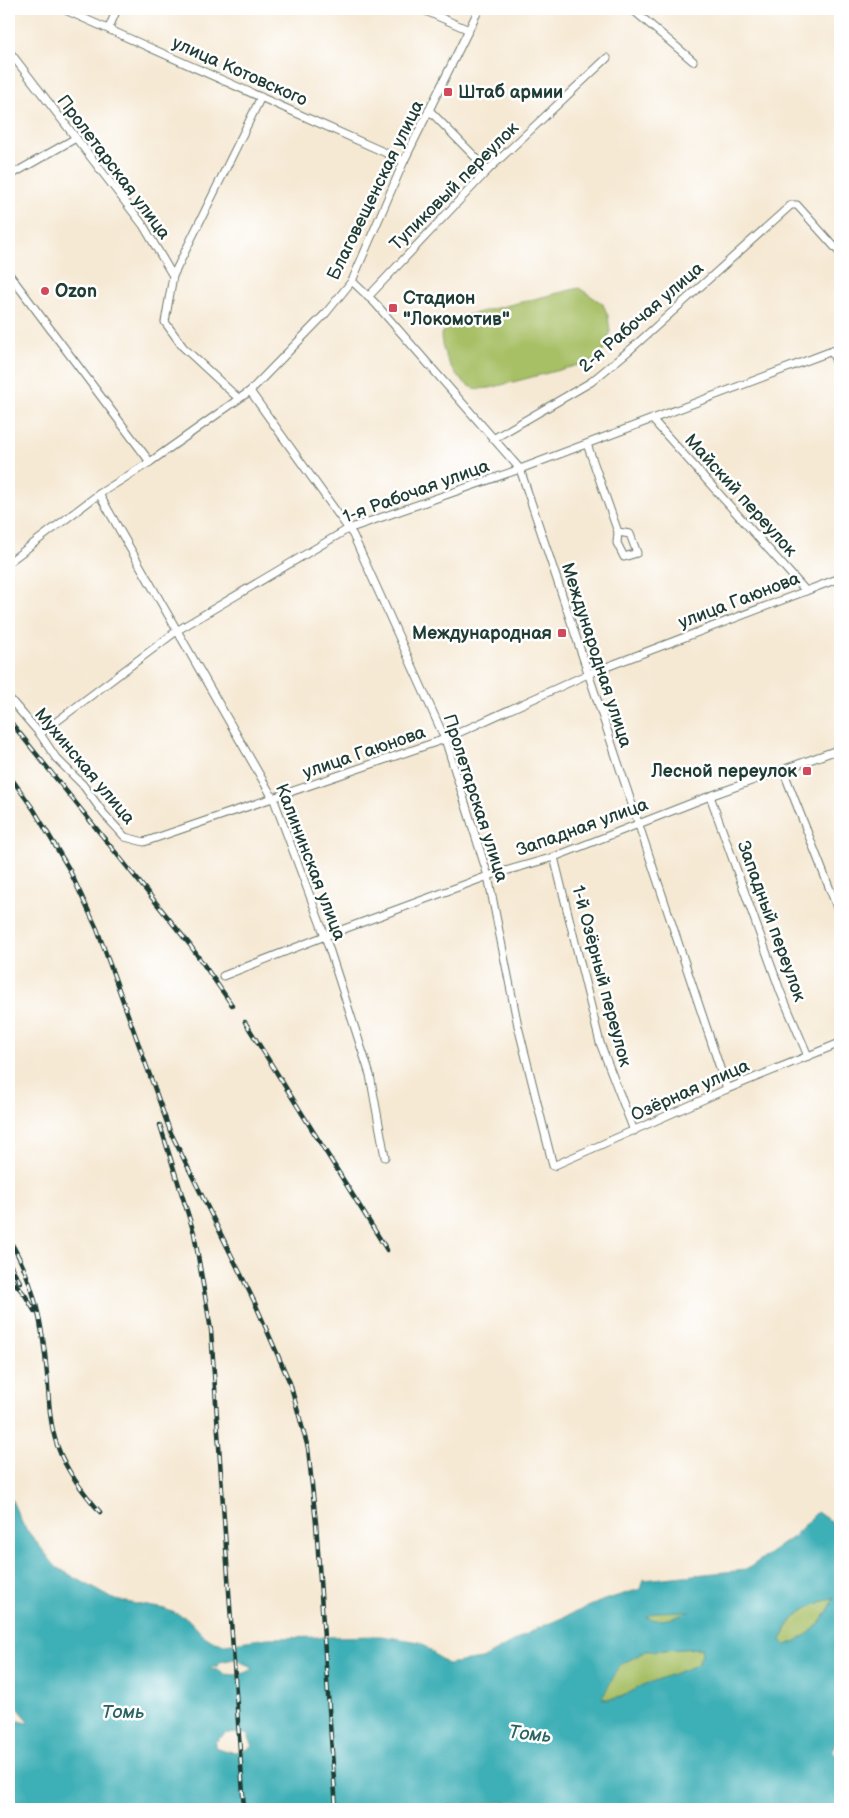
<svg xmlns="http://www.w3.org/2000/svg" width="849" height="1818" font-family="'Balsamiq Sans',sans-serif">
<rect width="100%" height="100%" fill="#fff"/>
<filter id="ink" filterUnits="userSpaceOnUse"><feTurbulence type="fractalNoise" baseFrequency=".02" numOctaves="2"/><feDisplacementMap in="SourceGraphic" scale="10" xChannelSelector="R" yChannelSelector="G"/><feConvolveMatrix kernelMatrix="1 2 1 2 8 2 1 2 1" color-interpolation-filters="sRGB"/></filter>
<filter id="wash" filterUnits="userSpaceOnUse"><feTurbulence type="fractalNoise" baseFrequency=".0096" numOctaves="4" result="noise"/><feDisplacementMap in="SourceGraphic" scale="20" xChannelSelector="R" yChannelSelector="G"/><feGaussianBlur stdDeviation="1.12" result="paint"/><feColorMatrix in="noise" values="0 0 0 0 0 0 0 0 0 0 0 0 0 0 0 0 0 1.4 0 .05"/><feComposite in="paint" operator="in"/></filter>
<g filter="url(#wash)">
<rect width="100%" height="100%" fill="#f6e9d4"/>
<!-- green -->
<g fill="#a7bf65" stroke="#637e4c">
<path d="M579,288L603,304L608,316L610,331L608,344L602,353L594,361L490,388C485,388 478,390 474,388C455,381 441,353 441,334L456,319L468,315Z"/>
<path d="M835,1597C824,1621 811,1637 786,1645L781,1641C792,1612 808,1607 835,1597Z"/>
<path d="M692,1610C679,1617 660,1624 647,1617L655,1612Z"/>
<path d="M701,1648L702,1654L697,1665C680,1672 662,1678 645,1685C630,1691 619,1702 601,1698L620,1665L646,1651Z"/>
</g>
<!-- water -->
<path fill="#3eafb6" stroke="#2e7675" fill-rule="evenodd" d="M9,1494L23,1525L56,1567L115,1600L165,1609L187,1618L203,1635L214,1642L225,1644L268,1638L381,1636L420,1642L447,1664L482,1659L536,1629L604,1600L640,1589L643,1580L746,1570L794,1536L817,1512L840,1528V1736L835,1740L833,1753L840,1757V1809H568L521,1801L389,1809H9V1718L27,1723L28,1720L9,1697ZM834,1597C827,1620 809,1638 786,1645L781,1641C790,1613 808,1607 834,1597ZM690,1611C678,1617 659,1624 647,1617L655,1612ZM701,1648L702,1654L697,1665L643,1685L622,1697L609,1700L602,1698L620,1665L646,1651ZM234,1659L254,1668L240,1675L222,1674L220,1670L210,1669L212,1666H218L220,1662ZM226,1733L247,1734L253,1746C240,1754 229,1753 215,1747V1742Z"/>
</g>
<g filter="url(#ink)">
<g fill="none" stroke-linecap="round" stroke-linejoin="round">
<defs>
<g id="street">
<polyline points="63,9 404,161"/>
<polyline points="421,9 469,30"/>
<polyline points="632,9 693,61"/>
<polyline points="109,28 117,9"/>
<polyline points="9,51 143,225 173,276 165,322 183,347 238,398"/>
<polyline points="429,110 488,170"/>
<polyline points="9,176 76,138"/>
<polyline points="9,274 150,462"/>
<polyline points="173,276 261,97"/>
<polyline points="352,281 375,303 520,469 727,1089"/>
<polyline points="368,297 488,170 607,58"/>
<polyline points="832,351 840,373"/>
<polyline points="250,391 353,535 445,739 488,876 518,1026 553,1166 727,1089 840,1043"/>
<polyline points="652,419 806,591"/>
<polyline points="493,439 591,382 631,349 791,205 797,205 840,253"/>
<polyline points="587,444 618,532 617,543 624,557 637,553 630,534 618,532"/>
<polyline points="99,494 274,800 325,936 370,1075 385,1157"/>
<polyline points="9,562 99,494 150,462 250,391 326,313 352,281 404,161 479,9"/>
<polyline points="9,698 40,734 56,758 83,785 104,814 125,837 144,842 445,739 588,674 840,578"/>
<polyline points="40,734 178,630 348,529 520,469 840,348"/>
<polyline points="783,770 840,915"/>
<polyline points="710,796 781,993 808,1056"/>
<polyline points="554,857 600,1043 634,1131"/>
<polyline points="223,976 325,936 488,876 554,857 710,796 840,749"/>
</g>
</defs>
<!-- street casing -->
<use href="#street" stroke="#6a796c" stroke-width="9"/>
<!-- street -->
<use href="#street" stroke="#fff" stroke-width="7"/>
<defs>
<g id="rail">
<polyline points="9,720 190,945 232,1005"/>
<polyline points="9,775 34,810 69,869 97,929 170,1131 254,1301 290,1383 308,1448 316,1523 336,1809"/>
<polyline points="245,1022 387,1250"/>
<polyline points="160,1125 194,1233 211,1330 244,1809"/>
<path d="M9,1239C34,1281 43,1325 47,1374C49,1398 49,1422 57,1445C66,1471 83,1492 100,1512"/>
<polyline points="9,1263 20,1282"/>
<polyline points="9,1276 25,1295 35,1312"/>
</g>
</defs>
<!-- rail casing -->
<use href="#rail" stroke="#1f3d34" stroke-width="4.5"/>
<!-- rail -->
<use href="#rail" stroke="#fff" stroke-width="2.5" stroke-dasharray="8" stroke-linecap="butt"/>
</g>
</g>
<!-- markers -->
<g fill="#d1495b" stroke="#fff" stroke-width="2">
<rect x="443" y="87" width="10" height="10" rx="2.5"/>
<circle cx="45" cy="291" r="5"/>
<rect x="388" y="303" width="10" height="10" rx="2.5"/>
<rect x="557" y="628" width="10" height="10" rx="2.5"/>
<rect x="802" y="766" width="10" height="10" rx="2.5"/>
</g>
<g text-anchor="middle" stroke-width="5" stroke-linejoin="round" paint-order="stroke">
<!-- street labels -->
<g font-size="18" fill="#1f3d34" stroke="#fff">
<text transform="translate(240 71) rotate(24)" y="6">улица Котовского</text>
<text transform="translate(114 167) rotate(53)" y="6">Пролетарская улица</text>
<text transform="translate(454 186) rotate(-45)" y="6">Тупиковый переулок</text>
<text transform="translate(375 190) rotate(-64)" y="6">Благовещенская улица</text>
<text transform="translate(641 317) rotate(-41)" y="6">2-я Рабочая улица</text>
<text transform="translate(416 491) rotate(-20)" y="6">1-я Рабочая улица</text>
<text transform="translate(741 495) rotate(48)" y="6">Майский переулок</text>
<text transform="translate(739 600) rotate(-21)" y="6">улица Гаюнова</text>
<text transform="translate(597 655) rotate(72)" y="6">Международная улица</text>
<text transform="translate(364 752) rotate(-19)" y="6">улица Гаюнова</text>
<text transform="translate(85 766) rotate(50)" y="6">Мухинская улица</text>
<text transform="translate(476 798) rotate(72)" y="6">Пролетарская улица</text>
<text transform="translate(582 827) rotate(-20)" y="6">Западная улица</text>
<text transform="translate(311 862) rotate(69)" y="6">Калининская улица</text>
<text transform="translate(772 921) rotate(70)" y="6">Западный переулок</text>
<text transform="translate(602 976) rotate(75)" y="6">1-й Озёрный переулок</text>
<text transform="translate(690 1090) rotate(-24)" y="6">Озёрная улица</text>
</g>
<!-- poi labels -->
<g font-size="18" font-weight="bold" fill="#1f3d34" stroke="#fff" text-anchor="start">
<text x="458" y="98">Штаб армии</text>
<text x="55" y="297">Ozon</text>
<text x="403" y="304">Стадион<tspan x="403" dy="21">"Локомотив"</tspan></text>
<text x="552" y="639" text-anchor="end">Международная</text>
<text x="797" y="777" text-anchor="end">Лесной переулок</text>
</g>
<!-- water labels -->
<g font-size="19" font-style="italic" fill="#2a6562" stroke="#fff">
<text x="123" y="1718">Томь</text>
<text transform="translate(530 1733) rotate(6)" y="7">Томь</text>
</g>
</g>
<!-- margin -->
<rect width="849" height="1818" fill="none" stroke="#fff" stroke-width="30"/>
</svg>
